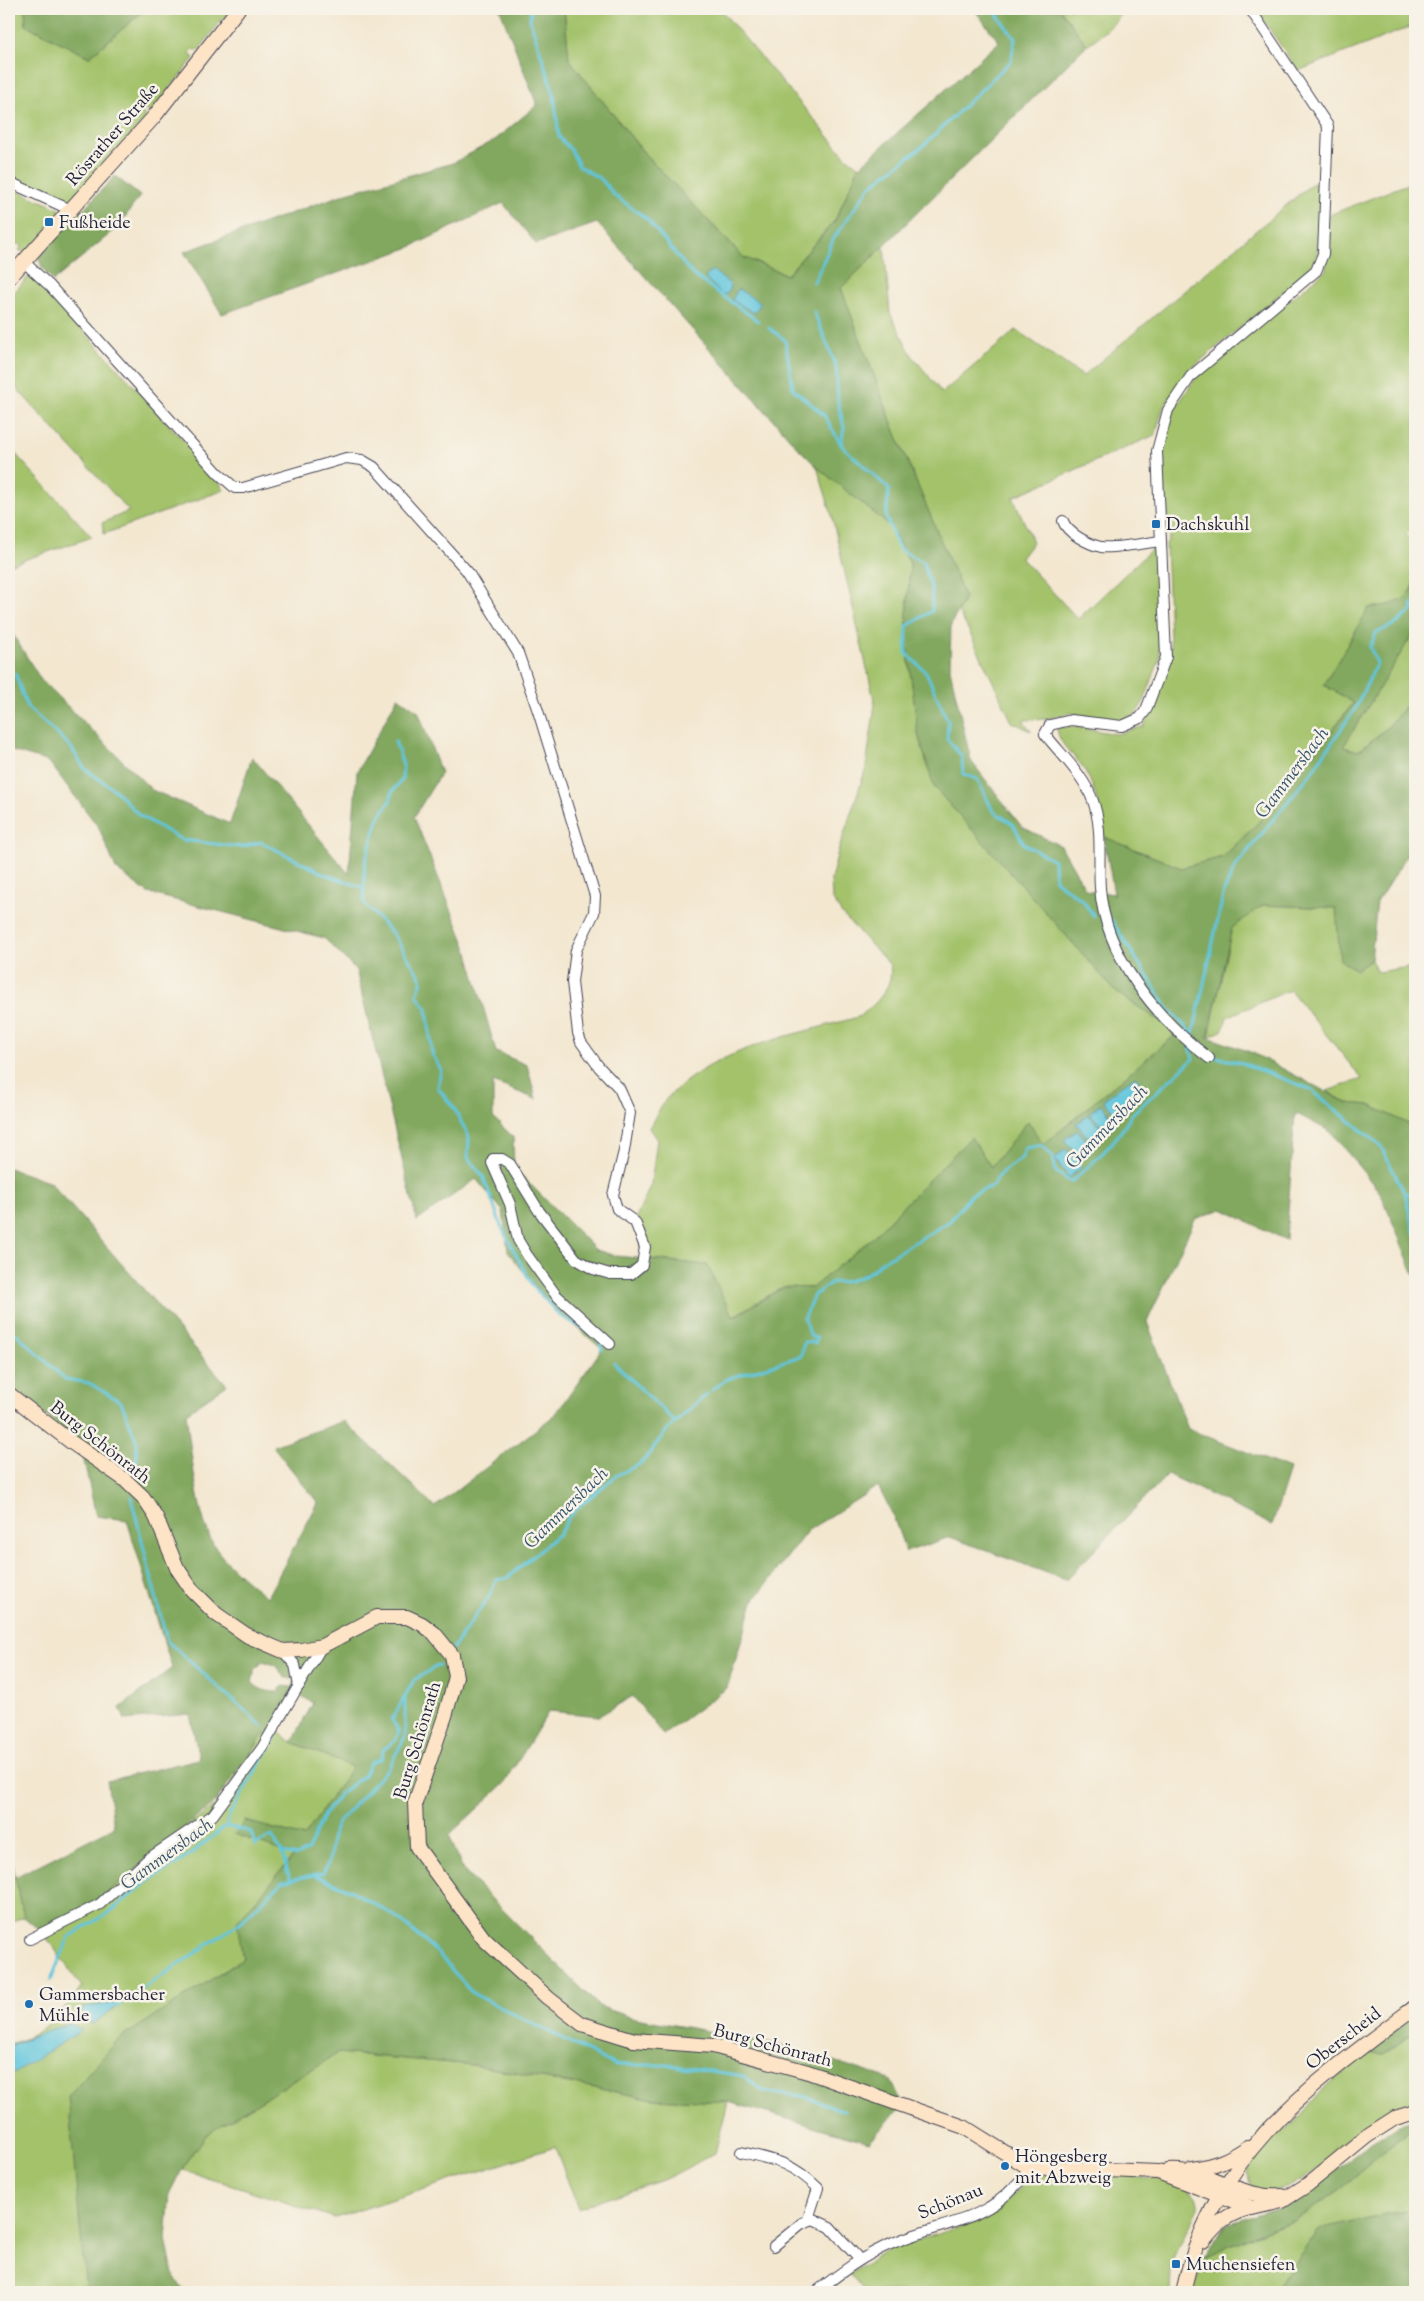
<svg xmlns="http://www.w3.org/2000/svg" width="1424" height="2301" font-family="'Sorts Mill Goudy',serif">
<rect width="100%" height="100%" fill="#f7f3e8"/>
<filter id="ink" filterUnits="userSpaceOnUse"><feTurbulence type="fractalNoise" baseFrequency=".02" numOctaves="2"/><feDisplacementMap in="SourceGraphic" scale="10" xChannelSelector="R" yChannelSelector="G"/><feConvolveMatrix kernelMatrix="1 2 1 2 8 2 1 2 1" color-interpolation-filters="sRGB"/></filter>
<filter id="wash" filterUnits="userSpaceOnUse"><feTurbulence type="fractalNoise" baseFrequency=".0096" numOctaves="4" result="noise"/><feDisplacementMap in="SourceGraphic" scale="20" xChannelSelector="R" yChannelSelector="G"/><feGaussianBlur stdDeviation="1.12" result="paint"/><feColorMatrix in="noise" values="0 0 0 0 0 0 0 0 0 0 0 0 0 0 0 0 0 1.4 0 .05"/><feComposite in="paint" operator="in"/></filter>
<g filter="url(#wash)">
<rect width="100%" height="100%" fill="#f3e7d0"/>
<!-- green -->
<g fill="#a3c26a" stroke="#627252">
<polygon points="9,9 25,9 26,25 89,57 146,9 230,9 198,51 194,49 190,53 194,58 151,112 144,110 142,112 146,118 69,203 60,202 9,179"/>
<polygon points="564,9 720,9 846,157 859,167 835,220 787,275 743,257 644,153 569,59"/>
<polygon points="1060,9 1128,9 1106,31 1087,45"/>
<polygon points="1256,9 1415,9 1415,25 1298,71"/>
<polygon points="1321,176 1317,256 1309,270 1186,373 1163,408 1155,435 1013,497 1033,542 1021,558 1078,619 1155,546 1160,658 1144,701 1135,715 1116,721 1070,713 1046,719 1023,720 1031,731 1012,722 968,629 958,612 965,598 896,434 841,288 884,246 890,313 911,354 942,393 1016,330 1083,376"/>
<path d="M1415,181V487L1411,488L1415,500V529L1405,534L1415,544C1415,565 1421,593 1397,604C1389,607 1378,607 1369,608L1324,685L1354,702L1258,823L1223,857L1181,868L1104,837C1100,814 1097,790 1084,769C1075,754 1059,747 1057,728L1070,726L1117,734L1144,726L1171,660L1166,544L1172,532L1165,528L1162,451L1172,413L1195,379L1326,270L1329,215Z"/>
<polygon points="9,187 64,211 26,254 19,250 22,246 9,240"/>
<polygon points="28,277 40,283 215,475 224,490 104,534 102,523 129,511 9,380 9,298"/>
<polygon points="9,447 92,537 9,565"/>
<path d="M817,467L890,526L910,563L906,635L918,734L934,787L1015,876L1166,1025L1174,1036L1043,1145L1028,1122L991,1167L971,1138L871,1239L812,1288L783,1287L732,1317L707,1265L643,1258L635,1221L651,1184L657,1140L649,1128C655,1118 661,1104 669,1096C720,1046 792,1036 858,1017C874,1007 895,986 890,965L841,913L832,898L831,880L837,855L866,768L875,704L831,512Z"/>
<polygon points="1415,630 1415,694 1388,727 1358,751 1343,747"/>
<polygon points="1263,905 1336,908 1356,970 1371,960 1378,972 1415,966 1415,1127 1369,1105 1347,1103 1327,1091 1362,1079 1290,990 1227,1017 1223,1030 1209,1037 1232,927"/>
<path d="M278,1732L292,1742L353,1767L304,1837L245,1821L236,1834L294,1855L238,1922L243,1959L118,2040L86,2292H9V2044C43,2036 61,2013 82,1987L43,1933L99,1900L220,1801L263,1735Z"/>
<polygon points="9,1846 24,1917 9,1922"/>
<polygon points="1415,2031 1415,2105 1372,2125 1313,2172 1288,2187 1270,2192 1251,2187 1247,2171 1268,2141 1297,2121 1327,2085 1368,2052 1384,2054"/>
<polygon points="338,2053 474,2065 653,2099 728,2102 715,2153 666,2179 578,2208 555,2147 335,2218 182,2169 207,2134"/>
<polygon points="1415,2125 1415,2209 1317,2230 1275,2292 1193,2292 1204,2258 1247,2238 1296,2220 1341,2188"/>
<path d="M1044,2174C1069,2174 1196,2169 1198,2203C1199,2219 1178,2242 1173,2258C1170,2268 1171,2281 1170,2292H865L850,2274L888,2250L987,2218L1009,2200L1027,2181Z"/>
</g>
<!-- forest -->
<g fill="#82a85e" stroke="#52654c" fill-rule="evenodd">
<polygon points="25,9 146,9 89,57 26,25"/>
<path d="M500,9H564L569,59L644,153L743,257L787,275L835,221L859,167L999,42L974,9H1060L1087,45L841,288L896,434L965,598L951,624L950,669L971,761L1022,827L1061,846L1086,890L1114,894L1104,837L1181,868L1223,857L1258,823L1354,703L1324,685L1369,608C1388,605 1407,604 1415,584V630L1343,747L1359,751L1388,727L1415,694V843L1377,902L1371,960L1356,970L1340,960L1336,908L1263,905L1232,928L1208,1037L1253,1053L1347,1103L1369,1105L1415,1127V1277L1381,1194L1331,1132L1295,1113L1286,1240L1222,1209L1195,1219L1147,1322L1188,1429L1290,1469L1272,1525L1168,1474L1066,1580L950,1537L906,1552L893,1516L878,1486L807,1531L753,1602L727,1688L663,1735L633,1696L599,1716L549,1711L504,1784L449,1835L463,1870L599,2006L630,2017L779,2044L890,2079L901,2100L899,2109L869,2142L728,2102L653,2099L474,2065L338,2053L207,2134L182,2169L170,2192L166,2239L173,2274L184,2292H86L68,2097L118,2040L243,1959L237,1922L294,1856L235,1834L245,1821L304,1837L352,1767L292,1742L313,1703L300,1695L288,1716H284L277,1728L280,1729L278,1732L263,1735L215,1802L99,1900L43,1933L24,1917L15,1877L114,1827L107,1781L199,1759L190,1714L125,1720L120,1708L172,1668L127,1520L96,1516L80,1442L9,1388V1168L51,1183L227,1385L186,1413C191,1448 197,1524 217,1550C231,1569 249,1583 267,1597L318,1503L273,1446L344,1421L435,1507L555,1415L602,1349L549,1303L508,1252L503,1211L476,1179L417,1221L356,970L324,938L148,893L116,869L99,828L49,762L9,750V628L41,680L152,790L230,824L252,757L349,874L357,772L398,697L418,711L441,773L414,817L467,949L496,1052L527,1065L536,1099L493,1082V1117L513,1137L514,1168L596,1250L616,1256L707,1265L733,1317L784,1287L812,1288L871,1239L971,1137L991,1167L1028,1121L1043,1145L1174,1036L1166,1025L1117,993L934,787L918,734L906,635L910,563L890,526L817,467L801,451L597,223L536,244L503,203L408,248L222,314L184,252L347,193L453,163L495,140L537,105ZM263,1661L275,1665L285,1678H295L293,1687L283,1686L277,1692C268,1692 258,1690 252,1682L255,1670Z"/>
<polygon points="115,176 140,196 117,228 53,281 42,267 38,257"/>
<polygon points="1415,2015 1415,2031 1384,2054 1368,2052"/>
<polygon points="1415,2120 1415,2125 1341,2188 1296,2220 1247,2238 1204,2258 1224,2225 1296,2202 1369,2144 1397,2127"/>
<polygon points="1415,2209 1415,2292 1275,2292 1317,2230"/>
</g>
<!-- water -->
<g fill="#60c6dd" stroke="#41748c">
<polygon points="712,270 730,284 731,288 727,294 722,294 705,278"/>
<polygon points="738,289 761,303 754,313 732,300"/>
<polygon points="1134,1077 1137,1077 1143,1089 1124,1114 1118,1116 1105,1103 1104,1099"/>
<polygon points="1101,1104 1116,1123 1108,1132 1089,1113"/>
<polygon points="1088,1115 1106,1132 1095,1145 1076,1124"/>
<polygon points="1077,1130 1094,1148 1083,1159 1064,1140"/>
<polygon points="1066,1149 1082,1167 1069,1178 1055,1159"/>
<polygon points="115,2003 117,2006 93,2024 80,2016 84,2007"/>
<polygon points="69,2023 82,2030 9,2076 9,2046"/>
</g>
<g fill="none" stroke-linecap="round" stroke-linejoin="round">
<!-- stream -->
<g stroke="#60c6dd" stroke-width="3">
<polyline points="531,9 530,20 554,94 559,137 571,150 579,166 602,180 614,195 647,219 692,274 758,321"/>
<polyline points="814,282 834,238 870,186 922,147 1011,61 1015,39 993,9"/>
<polyline points="814,312 836,366 838,403 844,427 841,445 889,489 886,517 899,549 923,562 932,591 932,611 907,626 906,653 926,672 948,721 947,739 962,757 963,774 977,779 993,811 1013,824 1024,844 1054,860 1055,880 1083,901 1094,916"/>
<polyline points="769,328 785,340 793,389 824,415 841,444"/>
<polyline points="15,673 27,707 70,746 85,769 116,791 139,815 182,840 241,847 261,842 324,874 364,888 364,903 393,934 422,980 417,995 427,1009 432,1053 441,1070 438,1088 454,1108 469,1137 468,1158 483,1176 502,1228 532,1285 560,1316 590,1332"/>
<polyline points="364,888 365,863 378,819 390,801 392,792 402,780 403,765 395,741"/>
<polyline points="1112,921 1167,1007 1192,1034"/>
<polyline points="1192,1039 1224,891 1235,867 1311,773 1355,709 1377,663 1370,647 1376,633 1396,624 1414,609 1412,604 1415,602"/>
<polyline points="1211,1056 1242,1063 1310,1089 1380,1145 1405,1194 1415,1235"/>
<polyline points="1405,1194 1415,1193"/>
<polyline points="9,1327 65,1379 89,1383 121,1402 137,1442 136,1475"/>
<polyline points="598,1338 602,1350"/>
<polyline points="614,1363 675,1422"/>
<path d="M712,1390L727,1379L801,1356L804,1342L815,1343L817,1338L811,1337L804,1317L814,1295L832,1282C848,1284 870,1275 880,1263L950,1221L971,1195L992,1186L1002,1172L1021,1159L1026,1148L1041,1145L1053,1157L1056,1172L1071,1182C1093,1163 1118,1141 1132,1114L1193,1059L1190,1046"/>
<polyline points="131,1497 167,1641 263,1727"/>
<polyline points="453,1648 490,1595 496,1580 507,1578 560,1533 568,1518 582,1504 617,1475 638,1465 644,1460 667,1430 707,1394"/>
<polyline points="226,1826 230,1814 275,1738"/>
<path d="M282,1853L290,1880L323,1873C336,1853 327,1844 337,1824L389,1767L405,1737V1697"/>
<polyline points="314,1875 352,1891 395,1916 436,1951 472,1993 615,2065 670,2065 744,2076 763,2091 807,2097 844,2111"/>
<polyline points="51,1980 69,1937 111,1911 148,1881 180,1862 226,1826 251,1832 255,1845 272,1836 282,1853 297,1856 308,1850 324,1814 340,1794 364,1775 370,1763 382,1758 383,1750 396,1740 399,1731 392,1720 414,1680 439,1665"/>
<polyline points="117,2006 241,1922 282,1882 290,1880"/>
</g>
</g>
</g>
<g filter="url(#ink)">
<g fill="none" stroke-linecap="round" stroke-linejoin="round">
<defs>
<g id="street">
<polyline points="9,182 71,210"/>
<polyline points="24,262 50,286 218,473 235,488 243,488 346,458 362,460 374,467 467,571 518,653 538,711 595,896 594,913 576,950 572,982 578,1033 581,1042 599,1067 619,1088 630,1113 624,1151 613,1195 617,1209 635,1222 645,1247 642,1265 631,1274 610,1274 593,1269 576,1259 539,1211 510,1164 502,1159 493,1159 492,1163 510,1204 518,1240 527,1255 556,1295 610,1344"/>
<path d="M1063,521C1067,533 1088,544 1101,547C1113,549 1146,543 1160,541"/>
<path d="M1209,1058C1156,1018 1105,956 1100,888C1098,860 1103,828 1093,801C1083,774 1062,756 1045,734L1050,725L1071,720L1122,726L1140,718L1146,710L1166,657L1157,451L1168,410L1191,376L1316,271L1323,254L1328,126L1250,9"/>
<polyline points="283,1651 295,1665 299,1686"/>
<polyline points="30,1939 100,1904 148,1859 213,1815 262,1748 322,1646"/>
<path d="M741,2152C776,2160 792,2163 818,2188L808,2219"/>
<polyline points="774,2246 802,2223 813,2219 830,2227 859,2259"/>
<path d="M816,2292C840,2273 864,2255 893,2243C936,2224 982,2223 1015,2186C1021,2180 1026,2175 1028,2167"/>
</g>
<g id="secondary">
<polyline points="9,278 153,118 238,9"/>
<polyline points="9,1394 71,1442 124,1479 143,1497 156,1517 177,1568 192,1590 216,1614 248,1636 283,1651 301,1650 322,1646 377,1617 407,1617 422,1624 434,1633 452,1655 456,1677 445,1716 415,1803 417,1847 484,1939 548,1998 582,2024 634,2040 713,2046 808,2072 964,2127 1028,2167 1158,2172 1252,2208 1282,2201 1307,2185 1367,2136 1395,2118 1415,2112"/>
<path d="M1192,2169C1214,2166 1229,2160 1248,2147"/>
<path d="M1168,2171C1211,2168 1240,2200 1282,2196"/>
<path d="M1203,2241C1217,2223 1228,2213 1251,2208"/>
<path d="M1183,2292C1212,2154 1309,2086 1415,2007"/>
</g>
</defs>
<!-- street casing -->
<use href="#street" stroke="#414051" stroke-width="12"/>
<!-- secondary casing -->
<use href="#secondary" stroke="#414051" stroke-width="16"/>
<!-- street -->
<use href="#street" stroke="#fff" stroke-width="10"/>
<!-- secondary -->
<use href="#secondary" stroke="#fee4c6" stroke-width="14"/>
</g>
</g>
<!-- markers -->
<g fill="#1f6fb2" stroke="#f7f3e8" stroke-width="2">
<rect x="44" y="217" width="10" height="10" rx="2.5"/>
<rect x="1151" y="519" width="10" height="10" rx="2.5"/>
<circle cx="29" cy="2004" r="5"/>
<circle cx="1005" cy="2166" r="5"/>
<rect x="1171" y="2259" width="10" height="10" rx="2.5"/>
</g>
<g text-anchor="middle" stroke-width="5" stroke-linejoin="round" paint-order="stroke">
<!-- street labels -->
<g font-size="18" fill="#22223b" stroke="#f7f3e8">
<text transform="translate(112 134) rotate(-49)" y="6">Rösrather Straße</text>
<text transform="translate(101 1442) rotate(38)" y="6">Burg Schönrath</text>
<text transform="translate(417 1740) rotate(-73)" y="6">Burg Schönrath</text>
<text transform="translate(1343 2038) rotate(-38)" y="6">Oberscheid</text>
<text transform="translate(773 2045) rotate(15)" y="6">Burg Schönrath</text>
<text transform="translate(950 2201) rotate(-22)" y="6">Schönau</text>
</g>
<!-- poi labels -->
<g font-size="18" fill="#22223b" stroke="#f7f3e8" text-anchor="start">
<text x="59" y="228">Fußheide</text>
<text x="1166" y="530">Dachskuhl</text>
<text x="39" y="2000">Gammersbacher<tspan x="39" dy="21">Mühle</tspan></text>
<text x="1015" y="2162">Höngesberg<tspan x="1015" dy="21">mit Abzweig</tspan></text>
<text x="1186" y="2270">Muchensiefen</text>
</g>
<!-- water labels -->
<g font-size="19" font-style="italic" fill="#35536c" stroke="#f7f3e8">
<text transform="translate(1291 772) rotate(-53)" y="7">Gammersbach</text>
<text transform="translate(1106 1126) rotate(-46)" y="7">Gammersbach</text>
<text transform="translate(565 1507) rotate(-44)" y="7">Gammersbach</text>
<text transform="translate(166 1853) rotate(-36)" y="7">Gammersbach</text>
</g>
</g>
<!-- margin -->
<rect width="1424" height="2301" fill="none" stroke="#f7f3e8" stroke-width="30"/>
</svg>
